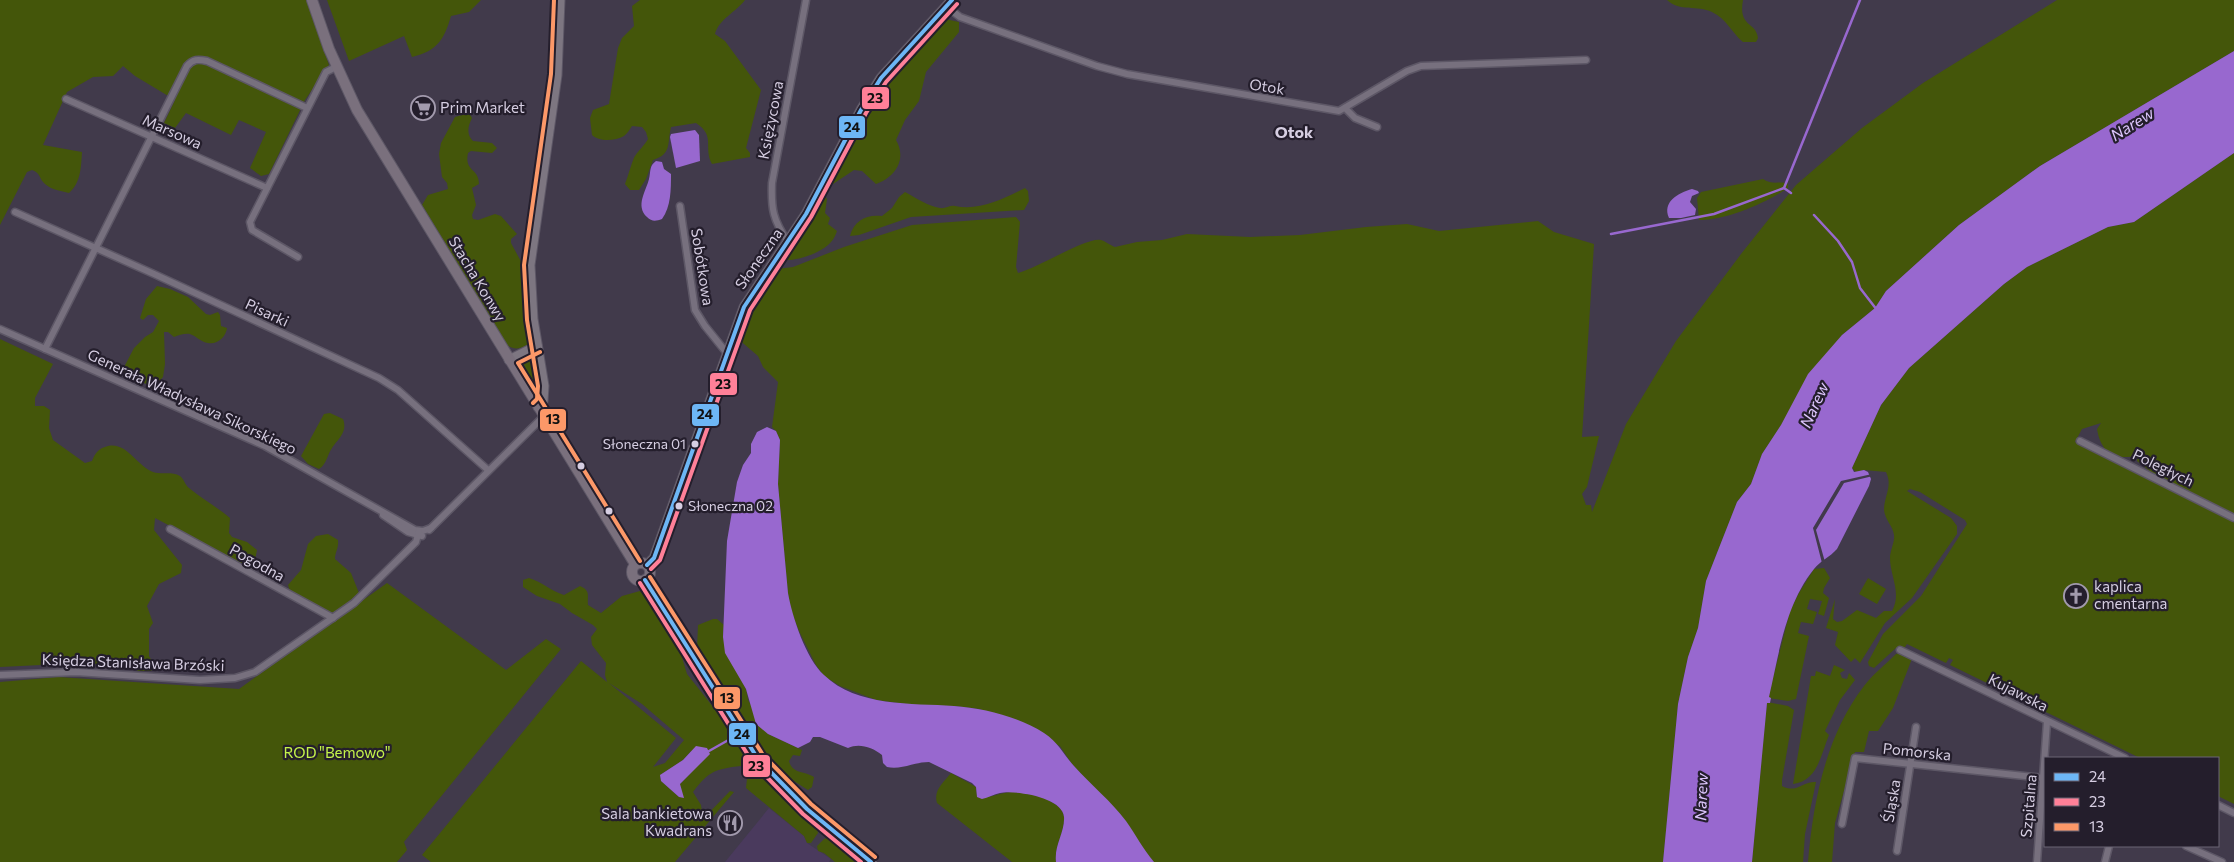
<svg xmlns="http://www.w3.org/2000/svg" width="2234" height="862" font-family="Commissioner,sans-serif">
<rect width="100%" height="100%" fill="#413a4b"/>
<!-- built -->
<polygon fill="#4a3a5d" points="769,808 804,836 807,843 831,859 829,862 725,862"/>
<!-- green -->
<g fill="#44560a" fill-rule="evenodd">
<path d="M0,0H307L329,65L305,100L269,174L261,176L250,168L266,132L239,120L231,135L186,113L175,128L164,123L175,100L135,76L123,66L113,76L93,77L67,92L43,145L82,152C81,167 81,183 69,193C61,191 52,190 45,184C39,179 41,173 32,170L27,172L0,225Z"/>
<path d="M327,0H481L469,12L451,16C444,40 437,51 412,57L404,36L349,61Z"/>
<path d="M640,0H745C736,12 719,19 715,34L725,41L761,90L746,148L750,153V157L712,164C703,147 716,136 696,123L671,127C667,144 672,154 653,160L646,179L639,190H630L625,184C627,180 633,158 635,156C639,150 644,146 648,139L646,132L642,127L632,126C630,129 627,134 624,136C615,141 599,142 592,135L590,118L593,110L609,104L618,48L622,38L634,26L632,6Z"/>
<path d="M1667,0H1743C1738,28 1756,21 1758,38L1756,42H1743C1731,32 1727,19 1712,12C1697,5 1680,12 1667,0Z"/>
<path d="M2057,0H2234V51L2040,166L1959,225L1886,291L1875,308L1842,335L1762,454L1751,484L1737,502L1706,581L1698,628L1688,657L1678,704L1663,862H1154L1142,848L1126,822L1072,764L1060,746L980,709L954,706H922L876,700L840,686L824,676L816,665L799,631L791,610L788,593L778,484L780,440L776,431L772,427L778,382L763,367L758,356L737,338L747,310L777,269L793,267L844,247L912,225L1016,217L1020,222L1016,267L1018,273C1038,268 1086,237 1101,240C1105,241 1110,245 1115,247L1137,242L1162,240L1187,234L1250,237L1300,235L1366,227L1407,224L1439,231L1538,221L1554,232L1594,244L1582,437L1599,436L1587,487L1582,494L1586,505H1591L1592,512L1626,424L1676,341L1741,254L1796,185L1862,128L1923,83Z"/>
<path d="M945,19L959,22V32L926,72L919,101L905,120L896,140C907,159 896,177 876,184L862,171L854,170L833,184L830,182L856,131L890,75L937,24Z"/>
<path d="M469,113L472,118C468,126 466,134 473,141L492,143L497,148L492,153L471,151L468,153C464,172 479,168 479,184L472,188L476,205L472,215L473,219L478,220L495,214L501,216L517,234L511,239V243L524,267L530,337L527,345C520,349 514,350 507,345L422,205L428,195L448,189L447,183L442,177L439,154L441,143L455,117Z"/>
<path d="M2234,153V514L2164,482L2137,461L2138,456C2114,460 2101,453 2097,429L2101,423L2082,429L2075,442L2234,521V804L2218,796V758H2140L1950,665L1953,660L1949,658L1946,663L1907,644L1905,647L1896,648L1874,668L1869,666L1868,662L1883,634L1921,596L1967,524L1965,520L1920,492L1910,489L1907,491L1951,518L1957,526V534L1912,598L1885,623L1860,663L1855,658L1851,662L1835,645L1838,632L1826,628L1835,599L1833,619L1837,622L1842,621L1857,610L1876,618L1884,611H1892C1902,593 1890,576 1890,558C1890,550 1895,542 1894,535C1893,526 1885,520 1884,510C1884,496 1893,486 1886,472L1864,470L1857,473L1852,468L1881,405L1909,368L2004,284L2027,267L2108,227L2134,222Z"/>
<path d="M1763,179C1774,186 1780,180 1788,184V188C1766,203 1725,221 1699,220L1697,198L1701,192Z"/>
<path d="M1025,188L1028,191L1029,201L1024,210L911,217L859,235L850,236C854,220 867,214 882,216L892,208L899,197L905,192C916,198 928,206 940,208C945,209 950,205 955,206C980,211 1003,199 1025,188Z"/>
<path d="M825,196L827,199L825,213L830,218L828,224L837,231C836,234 834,239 831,242C823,252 798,261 785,260L787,251L821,198Z"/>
<path d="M157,286L170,289L188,297L206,314L210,315L218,312L220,315L221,326L227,328C226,337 217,345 208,343C201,342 196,336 190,334C185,333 179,335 174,337L168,332H164L165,364L163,377L153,387L126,375L122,371L134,348L145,337L153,332L159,321L153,315H148L143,320L140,318L146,299Z"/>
<path d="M0,339L53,364L35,398V406H44L50,410L49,428L53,440L85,463L92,461C95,453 99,448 108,446C127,442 137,466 153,472C162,475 172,471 180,476C184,479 185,485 189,488C202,499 217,507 230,518L229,533L232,537L247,542L257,550L255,560L248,567L155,518L154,530L182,565L181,573L159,584L147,606L153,623L149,629V656L155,666L151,671H139L128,667L82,663L0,667Z"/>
<polygon points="527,358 531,359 539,387 537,392 520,368 523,360"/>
<path d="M330,413L343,419C348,432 338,439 332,448C327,455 327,464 319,469L308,464L301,456L324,414Z"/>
<path d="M328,534L338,540C339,548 335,552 335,559L351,573L359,593L335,613L325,611L290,591L288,585L301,570L308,544L316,536Z"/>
<polygon points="1824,568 1830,578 1824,588 1823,593 1829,598 1824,616 1818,614 1822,601 1810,599 1807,609 1817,612 1813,624 1801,622 1798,633 1809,636 1796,699 1788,701 1768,698 1790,611 1799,593 1814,569"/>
<path d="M529,578C542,582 551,591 564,595L580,586C591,591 587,595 588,605L601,613L622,596L640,591L649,601L681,654L687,674L725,722L747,758L741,766C715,769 709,771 693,792L701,805L702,812L694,817L700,822L730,791L734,792L675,862H431L422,855L581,661L607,682L605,675L606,663L592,645L591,637L597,629L593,625L572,613L560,604L537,596L523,587V580ZM609,683L642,704L684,740L665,763L653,767L676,738ZM691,751L690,774L680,784L679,797L661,781L660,775L683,760Z"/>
<polygon points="1868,578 1886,589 1877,604 1859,594"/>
<polygon points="387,583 506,670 546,639 561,649 404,842 407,850 397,862 0,862 0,682 58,677 239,689"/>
<path d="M713,619H717L724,625L723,636L746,689L748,700L768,734L802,750L800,756L793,755L789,761C792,774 805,771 814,777L812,787L808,790L778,771L741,722L697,649L698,625Z"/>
<path d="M1902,652L1913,656L1893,708L1878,731H1869L1864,752H1855L1854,755L1835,823L1832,862H1808C1813,802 1826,735 1864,686C1873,674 1885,665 1896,654Z"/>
<path d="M1834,665L1845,670L1840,673L1842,678L1847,679L1849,673L1855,680L1840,700L1826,729L1825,731L1829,735C1821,754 1818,781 1793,784L1811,676H1815L1816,671L1830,676Z"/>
<path d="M1767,702L1788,706L1794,710L1782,780V786C1796,794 1803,781 1816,782L1805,834L1803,862H1752Z"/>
<path d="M753,773C765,774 805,814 816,824L818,833L811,843H807L804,836L746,788L747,779Z"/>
<path d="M951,773L976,787L977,797C989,799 999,793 1011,792C1025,791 1063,800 1064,817C1065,832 1054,845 1056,862H1012L937,803C933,790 944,782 951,773Z"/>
<polygon points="829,837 834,839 859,862 835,862 824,853 818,851 817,846 824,839"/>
</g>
<!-- water -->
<g fill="#9868cf">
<path d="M2234,51V153L2134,222L2108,227L2027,267L2004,284L1909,368L1881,405L1852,468L1854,472L1864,470L1868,472L1871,479L1869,486L1837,549C1830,557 1820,561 1814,569C1785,605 1779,654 1769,697L1771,698L1770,703H1767L1752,862H1663L1678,704L1688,657L1698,628L1706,581L1737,502L1751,484L1762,454L1781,425L1808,374L1842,335L1875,308L1886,291L1959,225L2040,166Z"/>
<polygon points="695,130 699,135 700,161 676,168 670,137 671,134"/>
<path d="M656,161L662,162L664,169L671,174C671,189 671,207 662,219C656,221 652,222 647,217C635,206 646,191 649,179C651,171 649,166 656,161Z"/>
<path d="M1692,189L1698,191L1699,193L1692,196L1690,202L1696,209L1695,215L1681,218H1669C1662,202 1678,193 1692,189Z"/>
<path d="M767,427L776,431L780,440L778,484L788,593C792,616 806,659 824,675C857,707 912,703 954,706C984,708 1019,717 1044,733C1059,743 1063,754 1074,766C1091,785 1111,801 1126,821C1136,835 1143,849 1154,862H1056C1054,845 1065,832 1064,817C1063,797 1015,790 1000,793C994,794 988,798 982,799L977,797L976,787L972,783L929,762C914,762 902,770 887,767L883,763L882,755C872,747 859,743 848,748L820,737H813L810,742L798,748L768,734L756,724L746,689L725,653L723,637L727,541L737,482L743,465L751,453V444L757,432Z"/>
<polygon points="696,746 707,748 710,754 680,784 684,798 679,797 661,781 660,775 683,760"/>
</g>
<!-- pier -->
<polygon fill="#413a4b" points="1872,474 1873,476 1844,483 1816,530 1825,562 1822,563 1813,528 1841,481"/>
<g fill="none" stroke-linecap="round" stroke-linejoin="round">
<!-- stream -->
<g stroke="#9868cf" stroke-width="2.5">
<polyline points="1791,193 1784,188 1860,0"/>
<polyline points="1814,215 1838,241 1852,262 1860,288 1877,310"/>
<polyline points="1611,234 1714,214 1784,188"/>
<polyline points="747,728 756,724"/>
<polyline points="709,751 732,738"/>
</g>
<defs>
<g id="street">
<polyline points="947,7 960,17 1097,66 1127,74 1339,111 1407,71 1421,66 1586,60"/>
<polyline points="66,99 267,188"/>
<polyline points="1345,108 1355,118 1377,127"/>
<polyline points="680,206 695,310 705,326 726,352"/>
<polyline points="15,212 154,274 379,378 398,390 488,470"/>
<path d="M788,242C773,220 771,209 772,183L806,0"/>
<polyline points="298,257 252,230 250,222 326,72 336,67"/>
<polyline points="0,329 265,446 415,530 423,531 431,528"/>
<path d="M45,349L187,66C193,59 198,59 207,61L307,108"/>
<polyline points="2080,441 2234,518"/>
<polyline points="383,515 408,532 422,536"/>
<polyline points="170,529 333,618"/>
<polyline points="429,530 544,416"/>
<polyline points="1900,650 2125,758"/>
<polyline points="0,675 76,672 200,680 235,678 255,672 354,603 416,542 419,531"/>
<polyline points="2218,805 2234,813"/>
<polyline points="1842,824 1855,758 2044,778"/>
<polyline points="2186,846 2222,862"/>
<polyline points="1897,851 1916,727"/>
<polyline points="2037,862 2047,722"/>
<polyline points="2105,862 2109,846"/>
</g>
<g id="secondary">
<polyline points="509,360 537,346"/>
<polyline points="538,407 543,401 544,386 533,319 530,265 557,75 560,0"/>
<polyline points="647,565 654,558 744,307 806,214 861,110 881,78 952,0"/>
</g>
<g id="primary">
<polyline points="312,0 329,49 357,110 635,564"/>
<circle cx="641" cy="572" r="9"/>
<polyline points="645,580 758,759 807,809 871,862"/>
</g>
</defs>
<!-- street casing -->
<use href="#street" stroke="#5d5766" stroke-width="9"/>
<!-- secondary casing -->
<use href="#secondary" stroke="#5d5766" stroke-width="11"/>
<!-- primary casing -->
<use href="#primary" stroke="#5d5766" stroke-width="12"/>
<!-- street -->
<use href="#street" stroke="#77707e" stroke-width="6"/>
<!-- secondary -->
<use href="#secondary" stroke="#7d7681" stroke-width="9"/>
<!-- primary -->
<use href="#primary" stroke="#7a707d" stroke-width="10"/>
<defs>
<g id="bus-1">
<polyline points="647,565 654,558 744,307 806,214 861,110 881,78 952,0"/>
<polyline points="645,580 758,759 807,809 871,862"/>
</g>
<g id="bus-2">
<polyline points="651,569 660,560 750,310 811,217 866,113 886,82 957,4"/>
<polyline points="640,583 753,763 803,814 861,862"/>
</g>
<g id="bus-3">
<polyline points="540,352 518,363 640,561"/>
<polyline points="533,403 537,399 538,386 527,320 524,265 551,74 554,0"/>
<polyline points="650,577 763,755 811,804 875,857"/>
</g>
</defs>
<!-- bus-1 casing -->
<use href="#bus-1" stroke="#241e2c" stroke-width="8"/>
<!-- bus-2 casing -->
<use href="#bus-2" stroke="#241e2c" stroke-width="8"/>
<!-- bus-3 casing -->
<use href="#bus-3" stroke="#241e2c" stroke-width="8"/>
<!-- bus-1 -->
<use href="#bus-1" stroke="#6db6f5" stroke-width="4"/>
<!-- bus-2 -->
<use href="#bus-2" stroke="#ff8098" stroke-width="4"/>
<!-- bus-3 -->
<use href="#bus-3" stroke="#fc9868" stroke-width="4"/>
</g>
<!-- icons -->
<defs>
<symbol id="supermarket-ring" viewBox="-11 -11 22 22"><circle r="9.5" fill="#241e2c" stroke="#a29aad" stroke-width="1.5"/><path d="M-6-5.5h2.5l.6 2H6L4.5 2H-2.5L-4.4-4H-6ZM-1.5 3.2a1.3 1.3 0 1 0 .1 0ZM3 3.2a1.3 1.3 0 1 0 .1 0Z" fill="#a29aad"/></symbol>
<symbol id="church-ring" viewBox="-11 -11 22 22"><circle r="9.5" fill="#241e2c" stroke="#a29aad" stroke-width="1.5"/><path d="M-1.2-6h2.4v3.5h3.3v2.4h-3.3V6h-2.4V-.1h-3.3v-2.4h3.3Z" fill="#a29aad"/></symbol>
<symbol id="restaurant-ring" viewBox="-11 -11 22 22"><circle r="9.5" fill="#241e2c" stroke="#a29aad" stroke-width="1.5"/><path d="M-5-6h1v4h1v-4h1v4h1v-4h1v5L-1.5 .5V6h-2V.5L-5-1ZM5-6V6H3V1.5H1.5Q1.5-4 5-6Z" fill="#a29aad"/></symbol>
</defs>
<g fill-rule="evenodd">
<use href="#supermarket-ring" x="409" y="94" width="28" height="28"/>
<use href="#church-ring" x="2062" y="582" width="28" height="28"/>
<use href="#restaurant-ring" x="716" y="809" width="28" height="28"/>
</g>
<!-- markers -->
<g fill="#d6cee2" stroke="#241e2c" stroke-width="2">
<circle cx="695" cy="444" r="4.5"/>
<circle cx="581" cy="466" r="4.5"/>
<circle cx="679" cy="506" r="4.5"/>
<circle cx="609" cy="511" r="4.5"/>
</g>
<g text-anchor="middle" stroke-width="4.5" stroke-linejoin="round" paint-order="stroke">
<!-- bus labels -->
<g font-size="14" fill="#d6cee2" stroke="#241e2c" text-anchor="end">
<text x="686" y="449">Słoneczna 01</text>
<text x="688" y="511" text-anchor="start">Słoneczna 02</text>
</g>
<!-- street labels -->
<g font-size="15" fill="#d6cee2" stroke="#241e2c">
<text transform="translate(1267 87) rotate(9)" y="5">Otok</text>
<text transform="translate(771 120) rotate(-79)" y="5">Księżycowa</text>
<text transform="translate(172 132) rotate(24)" y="5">Marsowa</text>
<text transform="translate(759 259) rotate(-55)" y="5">Słoneczna</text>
<text transform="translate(702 267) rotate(81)" y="5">Sobótkowa</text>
<text transform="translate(477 279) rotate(59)" y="5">Stacha Konwy</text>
<text transform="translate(267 313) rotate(25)" y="5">Pisarki</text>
<text transform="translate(192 402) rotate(25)" y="5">Generała Władysława Sikorskiego</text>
<text transform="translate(2163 468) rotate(26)" y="5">Poległych</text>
<text transform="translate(257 563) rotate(29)" y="5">Pogodna</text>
<text transform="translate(133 663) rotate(2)" y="5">Księdza Stanisława Brzóski</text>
<text transform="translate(2018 693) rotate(27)" y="5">Kujawska</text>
<text transform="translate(1917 752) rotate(6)" y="5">Pomorska</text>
<text transform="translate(1892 801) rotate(-80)" y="5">Śląska</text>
<text transform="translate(2029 806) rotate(-85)" y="5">Szpitalna</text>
</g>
<!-- poi labels -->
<g font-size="15" fill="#d6cee2" stroke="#241e2c" text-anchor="start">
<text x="440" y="113">Prim Market</text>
<text x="2094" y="592">kaplica<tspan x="2094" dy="17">cmentarna</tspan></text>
<text x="712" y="819" text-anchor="end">Sala bankietowa<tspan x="712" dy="17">Kwadrans</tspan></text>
</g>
<!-- park labels -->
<g font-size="15" fill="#c4f34a" stroke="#241e2c">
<text x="337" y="758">ROD "Bemowo"</text>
</g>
<!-- water labels -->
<g font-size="16" font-style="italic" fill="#dcc5fc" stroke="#241e2c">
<text transform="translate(2132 124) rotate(-32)" y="6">Narew</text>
<text transform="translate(1814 405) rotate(-66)" y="6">Narew</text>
<text transform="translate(1701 797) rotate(-88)" y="6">Narew</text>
</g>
<!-- neighbourhood labels -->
<g font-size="16" font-weight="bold" fill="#d6cee2" stroke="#241e2c">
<text x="1294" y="138">Otok</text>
</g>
</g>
<g stroke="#241e2c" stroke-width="2">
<rect x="861" y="86" width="29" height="24" rx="5" fill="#ff8098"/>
<rect x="838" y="115" width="28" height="24" rx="5" fill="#6db6f5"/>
<rect x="709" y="372" width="29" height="24" rx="5" fill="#ff8098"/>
<rect x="691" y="403" width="29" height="24" rx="5" fill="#6db6f5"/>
<rect x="539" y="408" width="28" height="24" rx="5" fill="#fc9868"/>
<rect x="713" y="686" width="28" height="24" rx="5" fill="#fc9868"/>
<rect x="728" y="722" width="29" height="24" rx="5" fill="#6db6f5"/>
<rect x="742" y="754" width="29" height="24" rx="5" fill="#ff8098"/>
</g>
<g font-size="14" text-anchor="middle" font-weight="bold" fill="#111">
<text x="875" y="103">23</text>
<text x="852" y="132">24</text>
<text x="723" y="389">23</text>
<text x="705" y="419">24</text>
<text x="553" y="424">13</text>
<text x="727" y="703">13</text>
<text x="742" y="739">24</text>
<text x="756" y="771">23</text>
</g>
<!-- legend -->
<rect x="2044" y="757" width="175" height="90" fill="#241e2c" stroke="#6b6475"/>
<rect x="2054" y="773" width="25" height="8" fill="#6db6f5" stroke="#6b6475"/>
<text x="2089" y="782" font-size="15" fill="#d6cee2">24</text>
<rect x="2054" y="798" width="25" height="8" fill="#ff8098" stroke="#6b6475"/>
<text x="2089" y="807" font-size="15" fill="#d6cee2">23</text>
<rect x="2054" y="823" width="25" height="8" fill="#fc9868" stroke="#6b6475"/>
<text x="2089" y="832" font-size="15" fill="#d6cee2">13</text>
</svg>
